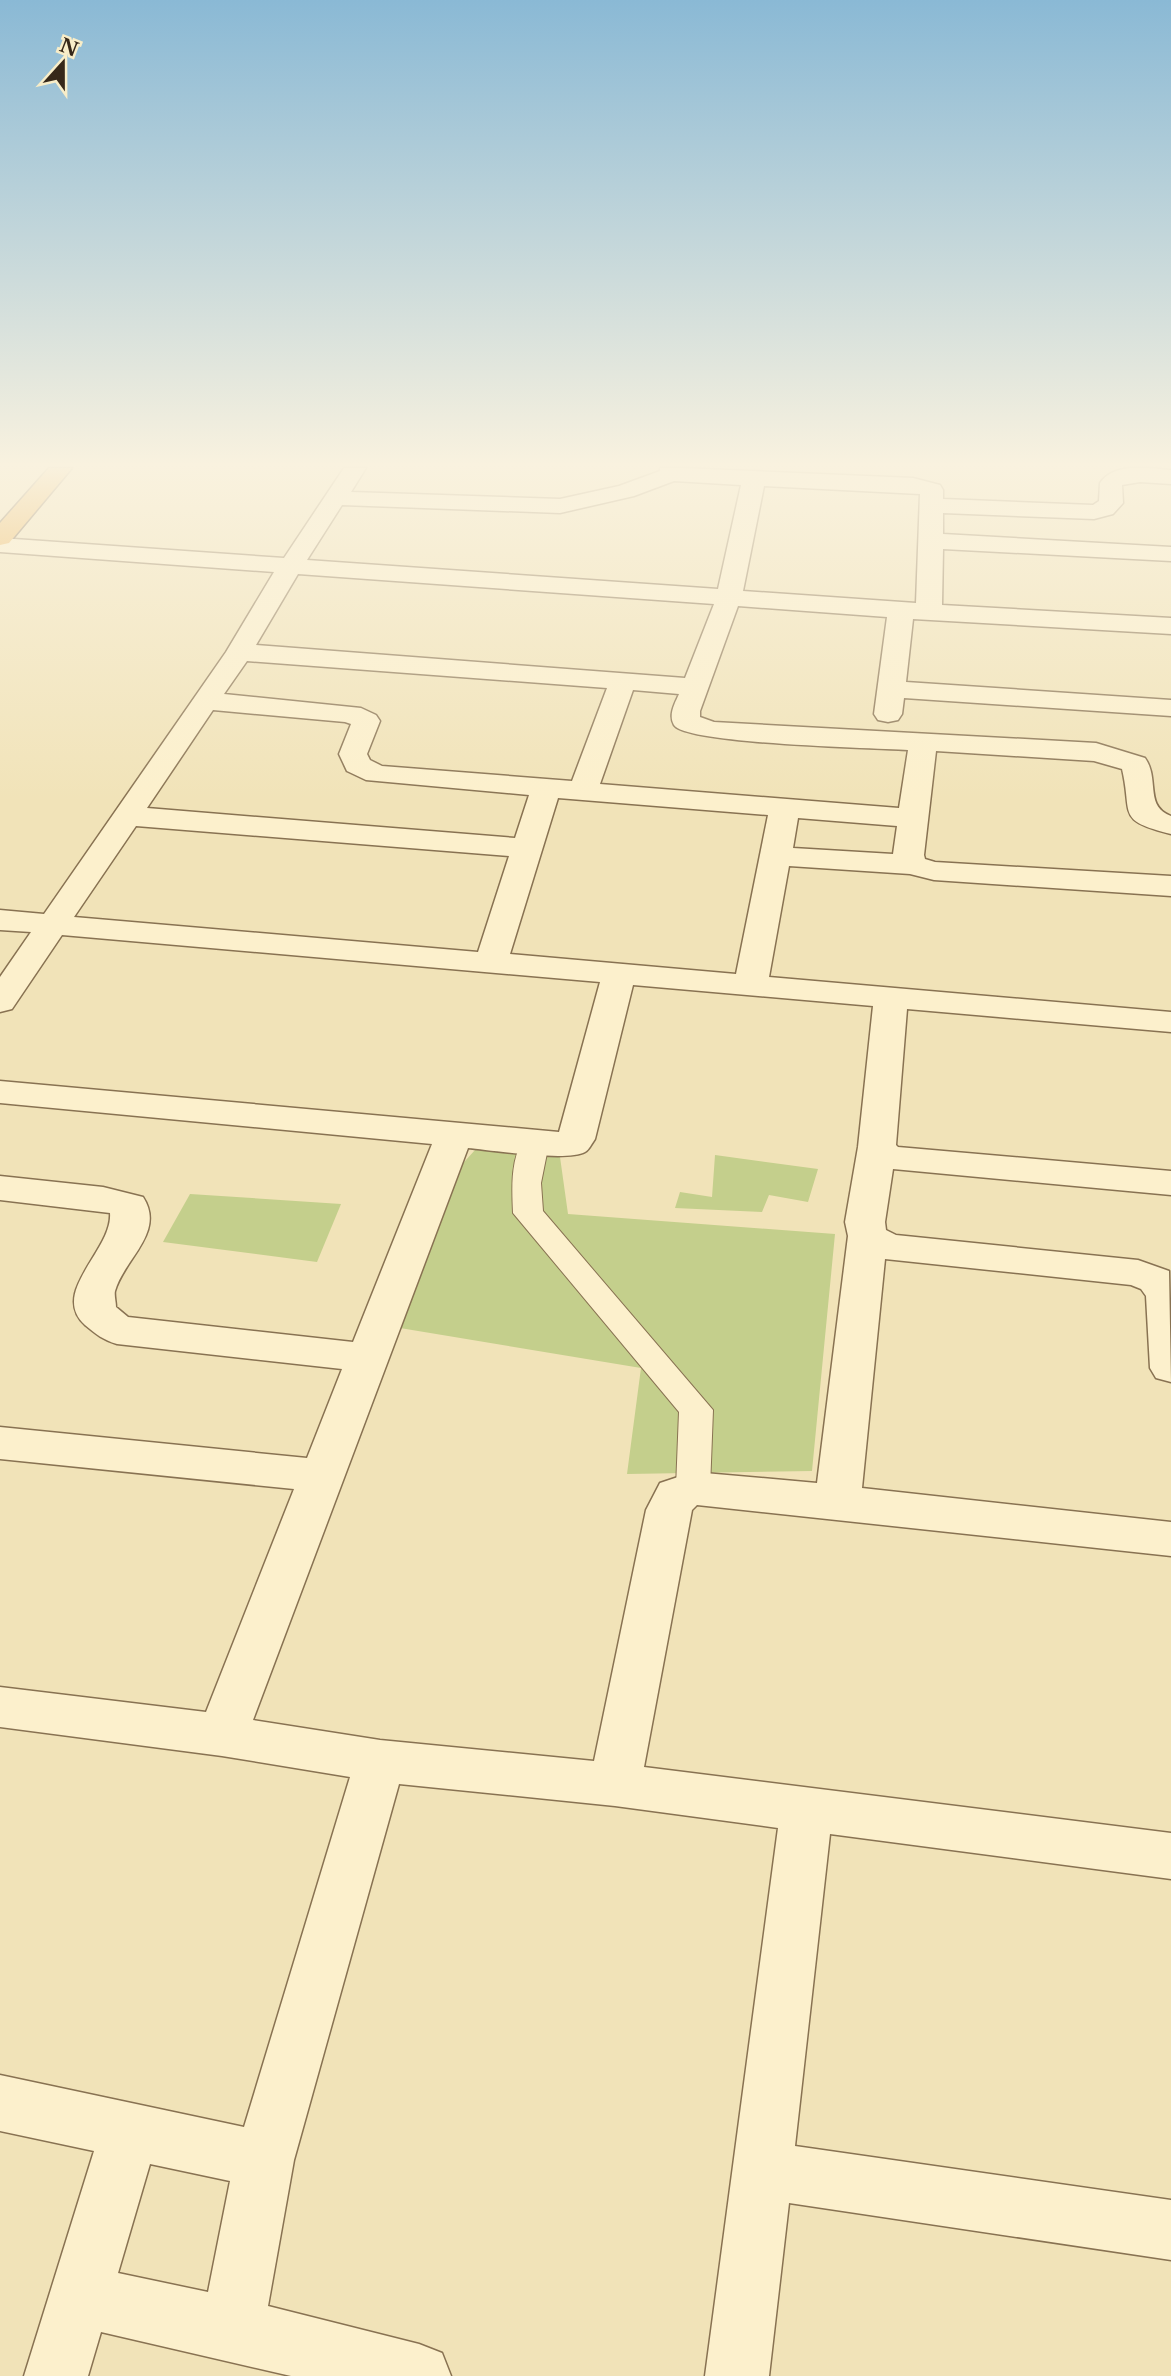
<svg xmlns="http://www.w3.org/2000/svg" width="1171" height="2376" font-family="'Libre Baskerville',serif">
<rect width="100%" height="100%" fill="#f1e3b8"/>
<!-- green -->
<g fill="#c4cf8c">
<polygon points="475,1150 560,1157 568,1214 835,1234 812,1471 627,1474 641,1368 400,1328 428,1202"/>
<polygon points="715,1155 818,1169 808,1202 769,1195 762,1212 675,1208 680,1192 712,1197"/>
<polygon points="190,1194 341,1204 317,1262 163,1242"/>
</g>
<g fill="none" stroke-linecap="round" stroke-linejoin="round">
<defs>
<path id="lane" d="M535,1134L545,1137L549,1143L541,1183L543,1211L713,1410L710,1488L705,1497L693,1501L681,1497L676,1488L679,1412L513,1213C512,1189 510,1158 525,1137Z"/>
<path id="street" d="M344,468H366L351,492L560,499L619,486L660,471V468H682L913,478L940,485L943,490V499L1093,505L1099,501L1100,483C1114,462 1149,468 1171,470V484L1140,482L1122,485L1123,503L1113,514L1094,519L943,513V534L1171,547V561L943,549L942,605L1171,618V634L913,619L906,682L1171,700V716L904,698L902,714L898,720L888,722L878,720L874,714L887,617L738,606L700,711V717L714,722L1096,743L1145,758C1160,779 1144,806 1171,816V834C1115,820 1133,815 1122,769L1094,761L936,751L924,855L925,859L935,862L1171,876V896L934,880L910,874L789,866L769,977L1171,1012V1032L907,1009L896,1145L898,1147L1171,1171V1195L893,1169L885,1222L886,1230L896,1235L1138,1260L1169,1271L1171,1382L1156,1378L1150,1368L1146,1296L1141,1289L1131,1285L885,1259L862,1488L1171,1522V1556L697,1505L692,1510L644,1767L1171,1833V1879L830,1834L795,2146L1171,2200V2260L789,2203L769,2376H705L778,1828L615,1806L399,1784L294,2160L268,2306L419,2344L442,2353L451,2376H291L101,2332L88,2376H24L94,2151L0,2131V2075L244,2127L350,1777L222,1756L0,1727V1687L206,1712L294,1489L0,1459V1427L307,1458L342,1369L117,1344C103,1340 96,1334 85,1325C49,1292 113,1250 110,1213L0,1200V1176L103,1187L143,1197C166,1232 124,1259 115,1291C114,1295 116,1302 116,1307L128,1317L353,1342L432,1144L0,1103V1081L559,1132L600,982L62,935L12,1009L0,1012V977L31,932L0,930V910L44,914L226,652L274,572L0,552V538L284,558ZM674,481L741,485L718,589L307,560L342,505L560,513L634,496ZM764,486L920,494L916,603L743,591ZM298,574L714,604L685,678L256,645ZM247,661L607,688L572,781L382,766L370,760L367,754L380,721L376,715L361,708L224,694ZM633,690L679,694C675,703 668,715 674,725C685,744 876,748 908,750L899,808L600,784ZM213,710L345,722L351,724L339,754L347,771L366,780L529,795L515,838L147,808ZM558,798L768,815L736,974L510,954ZM798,818L897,826L893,854L793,848ZM136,826L509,856L478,952L74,917ZM633,985L873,1006L858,1147L845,1222L848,1236L817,1483L693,1472L660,1483L646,1510L594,1761L380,1740L253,1720L468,1148C490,1150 568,1162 585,1152C589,1150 592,1143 595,1139ZM150,2164L230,2181L208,2292L118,2273Z"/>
<polygon id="highway" points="49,468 72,468 9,543 0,545 0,523"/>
</defs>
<!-- lane casing -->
<use href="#lane" stroke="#887252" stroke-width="2"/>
<!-- street casing -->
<use href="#street" stroke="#887252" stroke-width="3"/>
<!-- highway casing -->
<use href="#highway" stroke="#553f28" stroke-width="3"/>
<!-- lane -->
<use href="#lane" fill="#fcf0cc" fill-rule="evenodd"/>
<!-- street -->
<use href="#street" fill="#fcf0cc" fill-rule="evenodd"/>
<!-- highway -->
<use href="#highway" fill="#eaa83f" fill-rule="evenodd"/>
</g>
<!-- sky -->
<linearGradient id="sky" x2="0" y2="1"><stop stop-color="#8ab9d5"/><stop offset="0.58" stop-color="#f9f2df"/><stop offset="1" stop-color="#f9f2df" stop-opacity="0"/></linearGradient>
<rect width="1171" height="801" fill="url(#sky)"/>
<!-- north arrow -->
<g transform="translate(63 63) rotate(21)" stroke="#f8edc8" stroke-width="5" paint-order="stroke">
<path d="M0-5L12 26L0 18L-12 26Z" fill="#362819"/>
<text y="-10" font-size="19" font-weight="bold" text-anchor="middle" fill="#362819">N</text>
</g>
</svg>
